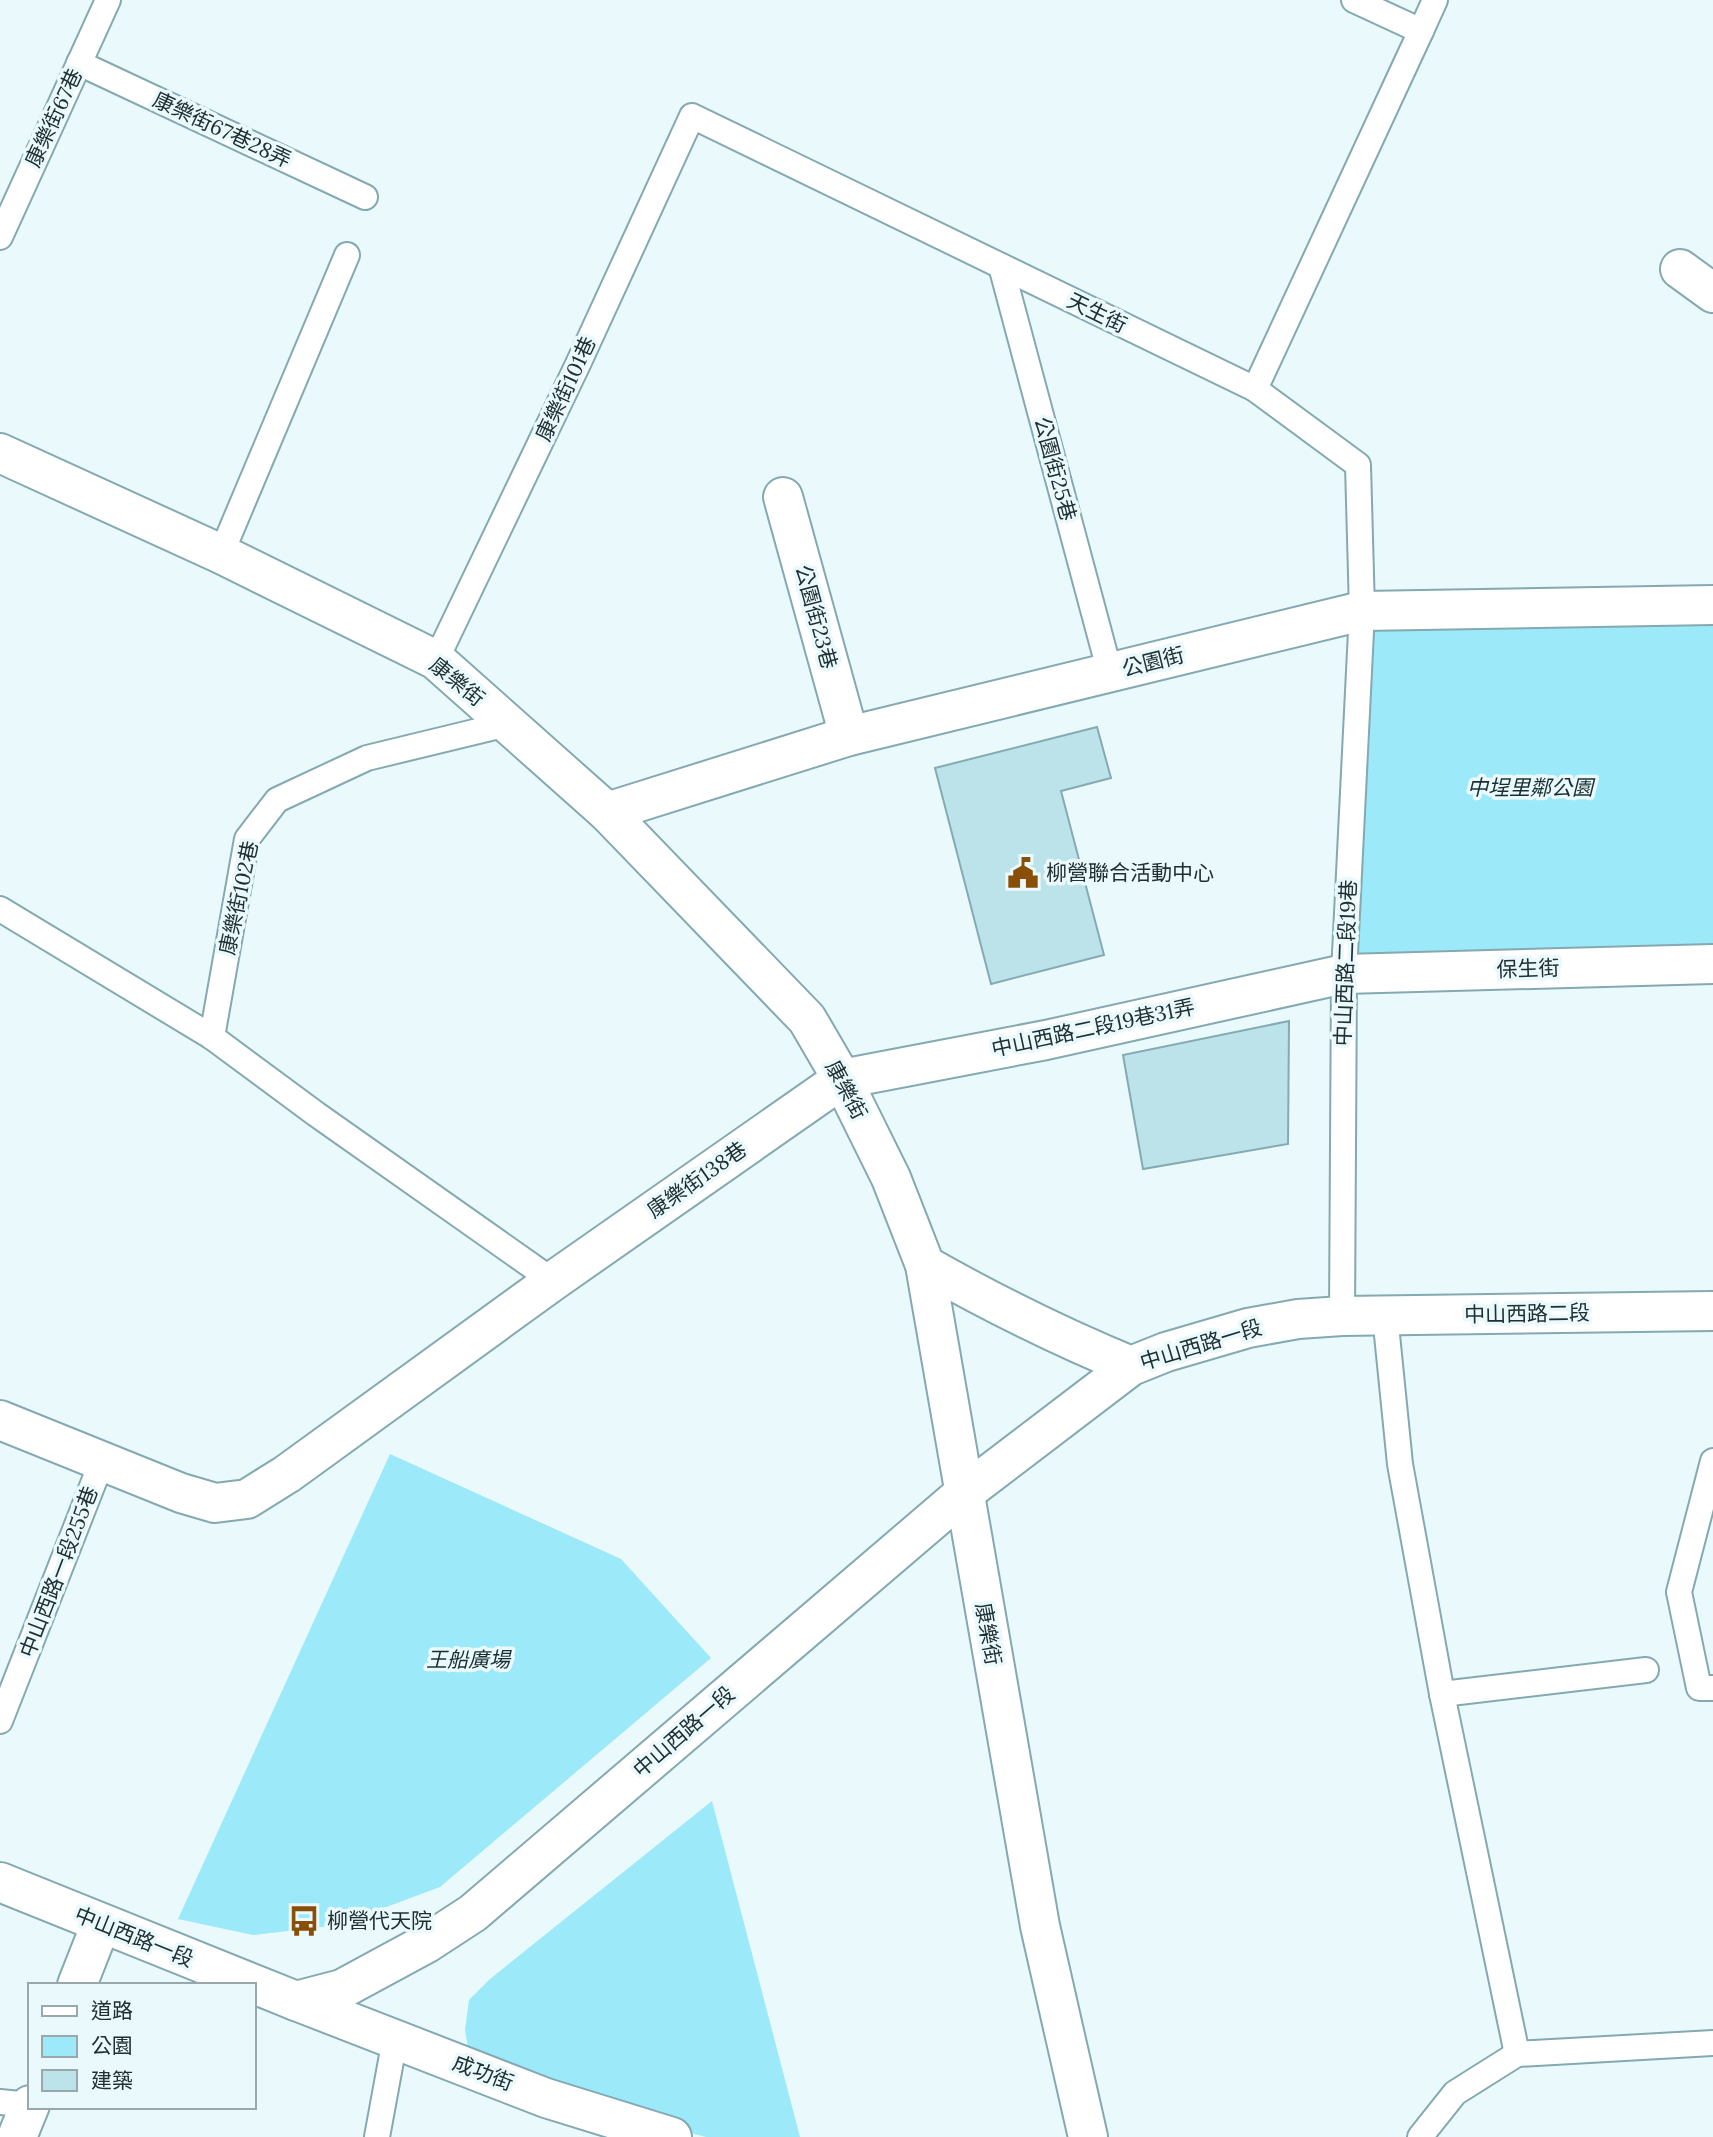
<svg xmlns="http://www.w3.org/2000/svg" width="1713" height="2137" font-family="Lora,'Noto Sans TC',serif">
<rect width="100%" height="100%" fill="#e9f9fc"/>
<!-- green -->
<g fill="#9ce9fa">
<polygon points="1367,615 1713,621 1713,949 1350,970"/>
<polygon points="390,1454 621,1559 711,1658 440,1887 338,1925 253,1935 178,1919"/>
<polygon points="712,1801 800,2137 706,2137 664,2126 468,2048 465,2030 469,2000 490,1979"/>
</g>
<!-- building -->
<g fill="#bce2ea" stroke="#85aab2" stroke-width="2">
<polygon points="1097,727 1111,778 1061,791 1104,955 991,984 935,768"/>
<polygon points="1289,1021 1288,1144 1143,1169 1123,1055"/>
</g>
<g fill="none" stroke-linecap="round" stroke-linejoin="round">
<defs>
<g id="service">
<polyline points="1354,0 1421,31 1435,0"/>
<polyline points="79,63 365,197"/>
<polyline points="0,237 108,0"/>
<polyline points="1001,266 1110,673"/>
<polyline points="1255,389 1421,31"/>
<polyline points="221,554 347,255"/>
<polyline points="436,660 578,364 692,116 1255,389 1358,465 1362,611 1344,974 1342,1316"/>
<polyline points="0,909 212,1037 316,1114 553,1281"/>
<polyline points="212,1037 247,839 277,800 367,758 507,724"/>
<polyline points="1385,1315 1400,1464 1442,1694 1517,2054 1713,2043"/>
<polyline points="1713,1461 1679,1592 1699,1688 1713,1688"/>
<polyline points="1442,1694 1646,1670"/>
<polyline points="0,1721 102,1461"/>
<polyline points="0,2102 30,2105"/>
<polyline points="377,2137 395,2039"/>
<polyline points="1420,2137 1455,2093 1517,2054"/>
</g>
<g id="minor">
<polyline points="1680,269 1713,293"/>
<polyline points="0,453 221,554 436,660 607,812 807,1019 842,1079 891,1178 925,1265 1040,1926 1088,2137"/>
<polyline points="783,497 849,736"/>
<polyline points="607,812 849,736 1362,611 1713,605"/>
<path d="M925,1265C992,1303 1060,1337 1131,1366"/>
<polyline points="0,1420 181,1493 215,1503 247,1499 287,1474 553,1281 842,1079 1046,1040 1344,974 1713,964"/>
<polyline points="77,1985 101,1924"/>
<polyline points="296,2001 546,2098 672,2137"/>
<polyline points="17,2137 30,2105"/>
</g>
<polyline id="tertiary" points="0,1882 296,2001 342,1989 427,1943 473,1913 963,1494 1131,1366 1166,1352 1248,1328 1298,1319 1342,1316 1713,1311"/>
</defs>
<!-- service casing -->
<use href="#service" stroke="#84a9b1" stroke-width="28"/>
<!-- minor casing -->
<use href="#minor" stroke="#84a9b1" stroke-width="42"/>
<!-- tertiary casing -->
<use href="#tertiary" stroke="#84a9b1" stroke-width="42"/>
<!-- service -->
<use href="#service" stroke="#fff" stroke-width="24"/>
<!-- minor -->
<use href="#minor" stroke="#fff" stroke-width="38"/>
<!-- tertiary -->
<use href="#tertiary" stroke="#fff" stroke-width="38"/>
</g>
<!-- icons -->
<defs>
<symbol id="civic-bare" viewBox="-9 -9 18 18"><path d="M-.6-6.5H3V-4.5H.6V-3L4-1V1h2V6H-6V1h2V-1L-.6-3ZM-1.2 2.5V6h2.4V2.5Z" fill="#894f07" stroke="#e9f9fc" stroke-width="2.5" paint-order="stroke"/></symbol>
<symbol id="bus-bare" viewBox="-9 -9 18 18"><path d="M-5-6H5V4H4V6H2V4H-2V6H-4V4H-5ZM-3.5-4V0h7V-4ZM-3.5 1.2v1.5H-2V1.2ZM2 1.2v1.5H3.5V1.2Z" fill="#894f07" stroke="#e9f9fc" stroke-width="2.5" paint-order="stroke"/></symbol>
</defs>
<g fill-rule="evenodd">
<use href="#civic-bare" x="1001" y="851" width="44" height="44"/>
<use href="#bus-bare" x="282" y="1899" width="44" height="44"/>
</g>
<g text-anchor="middle" stroke-width="7" stroke-linejoin="round" paint-order="stroke">
<!-- street labels -->
<g font-size="21" fill="#202f32" stroke="#e9f9fc">
<text transform="translate(54 118) rotate(-65)" y="7">康樂街67巷</text>
<text transform="translate(222 130) rotate(25)" y="7">康樂街67巷28弄</text>
<text transform="translate(1097 313) rotate(26)" y="7">天生街</text>
<text transform="translate(566 389) rotate(-65)" y="7">康樂街101巷</text>
<text transform="translate(1055 469) rotate(75)" y="7">公園街25巷</text>
<text transform="translate(816 617) rotate(75)" y="7">公園街23巷</text>
<text transform="translate(1153 662) rotate(-14)" y="7">公園街</text>
<text transform="translate(457 682) rotate(39)" y="7">康樂街</text>
<text transform="translate(239 898) rotate(-78)" y="7">康樂街102巷</text>
<text transform="translate(1346 963) rotate(-88)" y="7">中山西路二段19巷</text>
<text transform="translate(1528 969) rotate(-2)" y="7">保生街</text>
<text transform="translate(1093 1028) rotate(-12)" y="7">中山西路二段19巷31弄</text>
<text transform="translate(846 1090) rotate(62)" y="7">康樂街</text>
<text transform="translate(697 1180) rotate(-35)" y="7">康樂街138巷</text>
<text transform="translate(1527 1314) rotate(-1)" y="7">中山西路二段</text>
<text transform="translate(1201 1345) rotate(-17)" y="7">中山西路一段</text>
<text transform="translate(59 1572) rotate(-69)" y="7">中山西路一段255巷</text>
<text transform="translate(988 1634) rotate(80)" y="7">康樂街</text>
<text transform="translate(684 1732) rotate(-41)" y="7">中山西路一段</text>
<text transform="translate(134 1937) rotate(22)" y="7">中山西路一段</text>
<text transform="translate(483 2073) rotate(21)" y="7">成功街</text>
</g>
<!-- park labels -->
<g font-size="21" font-style="italic" fill="#1a2d31" stroke="#e9f9fc">
<text x="1530" y="795">中埕里鄰公園</text>
<text x="468" y="1667">王船廣場</text>
</g>
<!-- poi labels -->
<g font-size="21" fill="#202f32" stroke="#e9f9fc" text-anchor="start">
<text x="1046" y="880">柳營聯合活動中心</text>
<text x="327" y="1928">柳營代天院</text>
</g>
</g>
<!-- legend -->
<rect x="28" y="1983" width="228" height="126" fill="#e9f9fc" stroke="#99a8ab" stroke-width="2"/>
<rect x="42" y="2006" width="35" height="10" fill="#ffffff" stroke="#99a8ab" stroke-width="2"/>
<text x="91" y="2018" font-size="21" fill="#202f32">道路</text>
<rect x="42" y="2036" width="35" height="21" fill="#9ce9fa" stroke="#99a8ab" stroke-width="2"/>
<text x="91" y="2053" font-size="21" fill="#202f32">公園</text>
<rect x="42" y="2070" width="35" height="21" fill="#bce2ea" stroke="#99a8ab" stroke-width="2"/>
<text x="91" y="2088" font-size="21" fill="#202f32">建築</text>
</svg>
